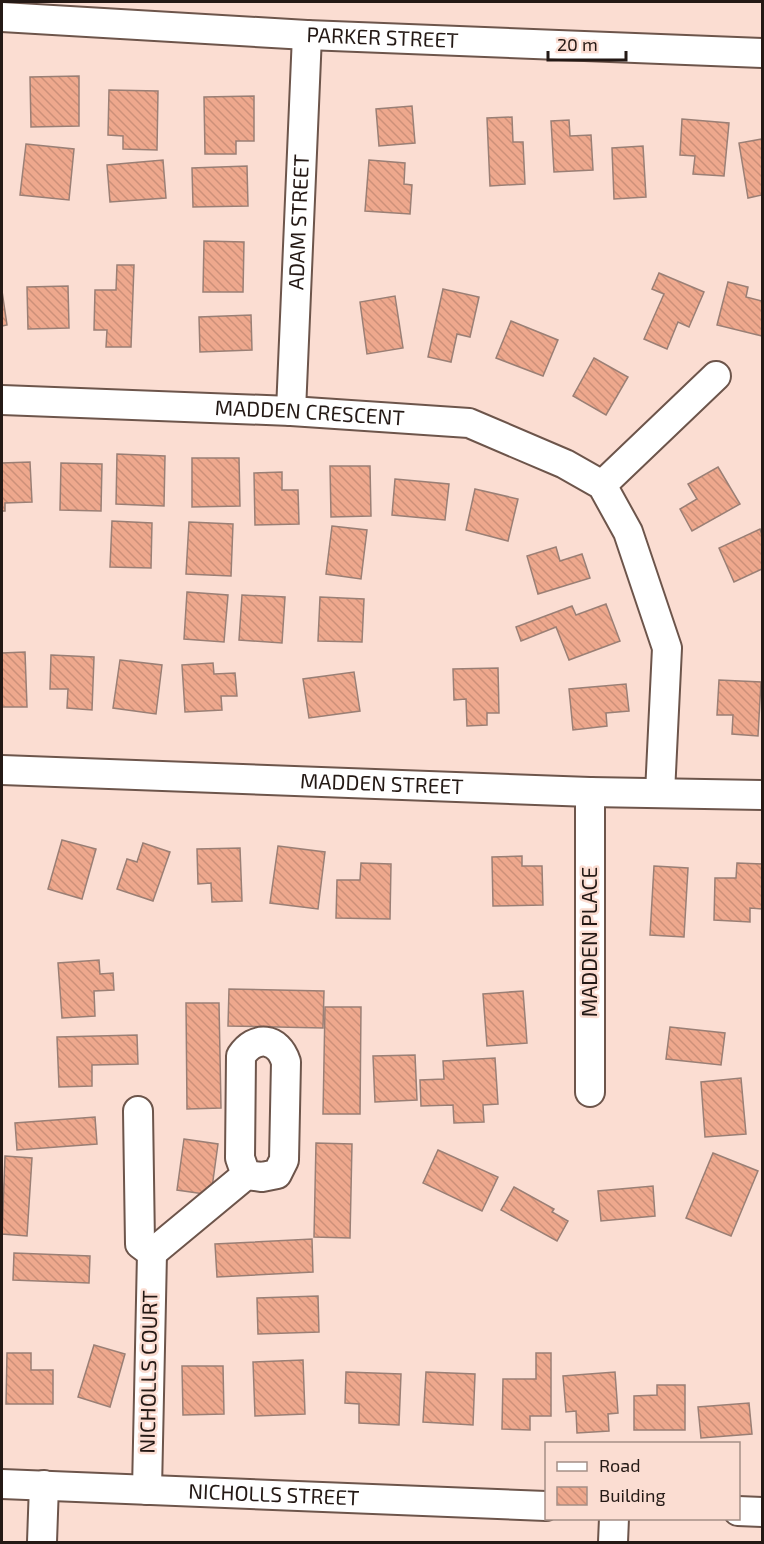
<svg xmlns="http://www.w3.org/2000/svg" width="764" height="1544" font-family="'Exo 2',sans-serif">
<defs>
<pattern id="building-back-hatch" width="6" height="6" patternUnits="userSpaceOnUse" patternTransform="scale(1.5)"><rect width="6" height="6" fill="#eea88d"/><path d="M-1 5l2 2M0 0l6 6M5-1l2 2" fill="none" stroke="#cc9079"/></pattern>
</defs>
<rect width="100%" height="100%" fill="#fbddd2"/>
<!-- building -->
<g fill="url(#building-back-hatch)" stroke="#9a7f75" stroke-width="1.5">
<polygon points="79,76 79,126 31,127 30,77"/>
<polygon points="109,90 158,91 157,150 123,149 123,136 108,135"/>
<polygon points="254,96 254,141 236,141 236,154 205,154 204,97"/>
<polygon points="412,106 415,143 379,146 376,109"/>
<polygon points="512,117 513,142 523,142 525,184 490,186 487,118"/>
<polygon points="682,119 729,123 724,176 693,174 695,156 680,155"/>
<polygon points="569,120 570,136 591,135 593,170 554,172 551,121"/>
<polygon points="762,139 762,195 748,198 739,143"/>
<polygon points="26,144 74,149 69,200 20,195"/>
<polygon points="643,146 646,197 614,199 612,148"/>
<polygon points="163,160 166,198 110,202 107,165"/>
<polygon points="369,160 405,163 404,184 412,185 410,214 365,211"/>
<polygon points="247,166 248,206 193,207 192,168"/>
<polygon points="204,241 244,242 243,292 203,292"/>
<polygon points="117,265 134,265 131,347 106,347 107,330 94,330 95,290 116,290"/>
<polygon points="659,273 704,292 689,327 678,322 667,349 644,339 664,294 652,289"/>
<polygon points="728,282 748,287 746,297 762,301 762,336 717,325"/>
<polygon points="68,286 69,328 28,329 27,287"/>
<polygon points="443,289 479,297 470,337 457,334 451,362 428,357"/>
<polygon points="2,291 7,325 2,326"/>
<polygon points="395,296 403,348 367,354 360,302"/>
<polygon points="251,315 252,350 200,352 199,317"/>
<polygon points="511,321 558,340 543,376 496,358"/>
<polygon points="594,358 628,377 606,415 573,396"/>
<polygon points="117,454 165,456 164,506 116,504"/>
<polygon points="192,458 239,458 240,506 192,507"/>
<polygon points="30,462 32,502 5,503 5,511 2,511 2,463"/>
<polygon points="61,463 102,464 101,511 60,510"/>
<polygon points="330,466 370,466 371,516 331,517"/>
<polygon points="718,467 740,504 692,531 680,509 697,499 688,484"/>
<polygon points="282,472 282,490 298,490 299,524 255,525 254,473"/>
<polygon points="395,479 449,484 445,520 392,515"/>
<polygon points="475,489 518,499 508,541 466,530"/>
<polygon points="112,521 152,523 151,568 110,567"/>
<polygon points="189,522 233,524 231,576 186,574"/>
<polygon points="332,526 367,530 361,579 326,574"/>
<polygon points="760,529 762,535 762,569 734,582 719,548"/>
<polygon points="556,547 560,561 582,554 590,578 538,594 527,556"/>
<polygon points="187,592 228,595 224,642 184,639"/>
<polygon points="242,595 285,597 282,643 239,640"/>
<polygon points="320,597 364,599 362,642 318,641"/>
<polygon points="606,604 620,641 569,660 556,627 521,641 516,627 572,606 576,615"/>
<polygon points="25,652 27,707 2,707 2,653"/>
<polygon points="51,655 94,657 92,710 67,708 68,689 50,689"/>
<polygon points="120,660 162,665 156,714 113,708"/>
<polygon points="213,663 214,674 235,673 237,696 221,696 222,710 185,712 182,665"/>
<polygon points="498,668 499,713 487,713 487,725 467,726 466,699 454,700 453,669"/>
<polygon points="354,672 360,711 309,718 303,679"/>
<polygon points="719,680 761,682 758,736 732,734 733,715 717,715"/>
<polygon points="626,684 629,711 606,713 607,726 573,730 569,689"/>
<polygon points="62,840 96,849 82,899 48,889"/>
<polygon points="143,843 170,852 153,901 117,889 127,859 137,862"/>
<polygon points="278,846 325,852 318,909 270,903"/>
<polygon points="240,848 242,901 212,902 211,883 198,884 197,849"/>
<polygon points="522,856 522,866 542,866 543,905 493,906 492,857"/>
<polygon points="361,863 391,864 390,919 336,918 337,880 360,880"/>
<polygon points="737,863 762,864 762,909 750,908 750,922 714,920 715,878 736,878"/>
<polygon points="654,866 688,868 684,937 650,935"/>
<polygon points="99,960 100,974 113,973 114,990 94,991 95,1016 62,1018 58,963"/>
<polygon points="229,989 324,991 323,1028 228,1026"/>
<polygon points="523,991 527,1043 487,1046 483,994"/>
<polygon points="186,1003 219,1003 221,1108 187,1109"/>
<polygon points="325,1007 361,1007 360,1114 323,1114"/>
<polygon points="670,1027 725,1033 721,1065 666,1059"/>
<polygon points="137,1035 138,1064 92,1065 92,1086 59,1087 57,1037"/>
<polygon points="415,1055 417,1100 375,1102 373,1056"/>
<polygon points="495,1058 498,1104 483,1105 484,1122 454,1123 453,1105 421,1106 420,1080 444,1079 443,1061"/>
<polygon points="741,1078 746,1134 705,1137 701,1082"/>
<polygon points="95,1117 97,1144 17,1150 15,1123"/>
<polygon points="184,1139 218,1144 211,1195 177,1190"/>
<polygon points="316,1143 352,1144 350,1238 314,1237"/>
<polygon points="438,1150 498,1177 482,1211 423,1183"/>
<polygon points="713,1153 758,1171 731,1236 686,1218"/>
<polygon points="5,1156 32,1158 27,1236 2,1234"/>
<polygon points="653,1186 655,1216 601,1221 598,1191"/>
<polygon points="514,1187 554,1209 552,1212 568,1221 557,1241 501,1210"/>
<polygon points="312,1239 313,1272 217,1277 215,1244"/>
<polygon points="14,1253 90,1256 89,1283 13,1280"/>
<polygon points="318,1296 319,1332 258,1334 257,1298"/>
<polygon points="94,1345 125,1354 110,1407 78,1397"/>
<polygon points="7,1353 31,1353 31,1370 53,1370 53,1404 6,1404"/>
<polygon points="536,1353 551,1353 551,1416 530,1416 530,1430 502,1429 503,1379 536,1379"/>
<polygon points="303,1360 305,1414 255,1416 253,1362"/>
<polygon points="182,1366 223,1366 224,1414 183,1415"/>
<polygon points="346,1372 401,1374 399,1425 359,1423 359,1404 345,1403"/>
<polygon points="426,1372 475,1374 473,1425 423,1422"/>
<polygon points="615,1372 618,1413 608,1414 609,1431 577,1433 576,1411 566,1412 563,1376"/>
<polygon points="657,1385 685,1385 685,1430 634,1430 634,1396 657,1395"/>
<polygon points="749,1403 752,1434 701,1438 698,1407"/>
</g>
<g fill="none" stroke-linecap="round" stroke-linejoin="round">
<defs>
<g id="minor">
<path id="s1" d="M2,17L307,35L762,53"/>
<path id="s2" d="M2,400L291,411L469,423L565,464L602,485L628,532L667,648L660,793"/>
<path id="s3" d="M291,411L307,35"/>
<polyline points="602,485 716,376"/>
<path id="s4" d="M2,770L590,792L762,795"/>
<polyline points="590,1092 590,792"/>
<polyline points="138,1111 140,1244 152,1253 147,1490"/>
<path d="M152,1253L246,1175L262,1177L277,1174L284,1160L286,1062C278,1037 255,1035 241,1056L240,1158L246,1175"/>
<path id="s5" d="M2,1484L546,1506"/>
<polyline points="738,1511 762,1512"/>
<polyline points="42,1542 44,1485"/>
<polyline points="613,1542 614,1518"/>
</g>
</defs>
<!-- minor casing -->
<use href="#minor" stroke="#6d554b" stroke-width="32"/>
<!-- minor -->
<use href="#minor" stroke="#fff" stroke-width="28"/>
</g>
<g text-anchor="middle" stroke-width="5" stroke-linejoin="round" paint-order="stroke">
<!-- street labels -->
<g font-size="21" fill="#241915" stroke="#fbddd2">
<text dy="7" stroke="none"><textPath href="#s1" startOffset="381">PARKER STREET</textPath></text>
<text dy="7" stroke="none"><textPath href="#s3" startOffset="189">ADAM STREET</textPath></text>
<text dy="7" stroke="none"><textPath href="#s2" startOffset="308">MADDEN CRESCENT</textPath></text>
<text dy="7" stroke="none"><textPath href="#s4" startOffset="380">MADDEN STREET</textPath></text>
<text transform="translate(590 942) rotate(-90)" y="7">MADDEN PLACE</text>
<text transform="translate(149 1372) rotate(-89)" y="7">NICHOLLS COURT</text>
<text dy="7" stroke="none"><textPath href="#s5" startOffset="272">NICHOLLS STREET</textPath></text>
</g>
</g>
<!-- border -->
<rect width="764" height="1544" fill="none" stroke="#241915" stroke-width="6"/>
<!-- legend -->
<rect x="545" y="1442" width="195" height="78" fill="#fbddd2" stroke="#a58f86" stroke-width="1.5"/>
<rect x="557" y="1462" width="30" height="9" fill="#ffffff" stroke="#a58f86" stroke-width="1.5"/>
<text x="599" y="1472" font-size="18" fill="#241915">Road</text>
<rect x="557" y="1487" width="30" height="18" fill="url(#building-back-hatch)" stroke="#a58f86" stroke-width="1.5"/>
<text x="599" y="1502" font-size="18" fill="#241915">Building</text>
<!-- scale -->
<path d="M548 51v9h78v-9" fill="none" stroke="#241915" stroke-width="3"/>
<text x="557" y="51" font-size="18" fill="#241915" stroke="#fbddd2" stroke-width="4.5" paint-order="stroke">20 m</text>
</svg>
